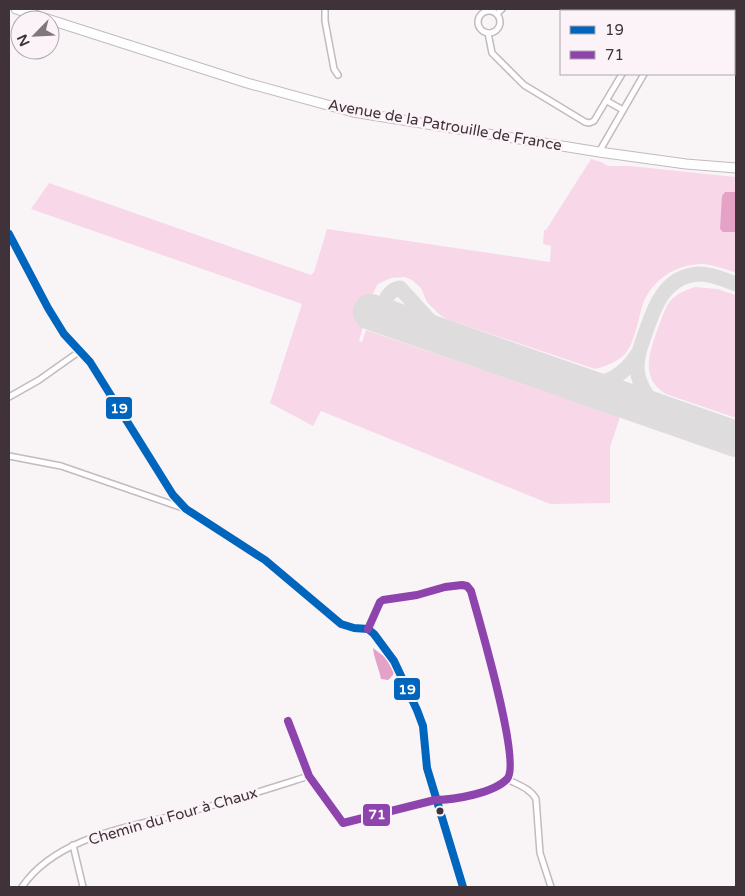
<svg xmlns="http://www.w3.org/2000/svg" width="745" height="896" font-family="'Varela Round',sans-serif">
<rect width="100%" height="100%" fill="#f9f5f7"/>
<!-- green -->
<g fill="#f8d7e8">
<path d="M591,159L601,162L608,166H630L736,177V273C726,269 714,265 703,264C675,264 650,281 642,307C638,321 634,344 625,354C619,361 604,367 595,369L446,319L440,315L427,302L421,288L412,280L405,277L391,278L378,284L373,293L359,341L362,342L366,330L620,417L610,447V503L550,504L321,411L313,426L270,403L302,304L31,209L49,183L311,275L314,272L327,229L550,262L551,246L543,244L544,230H546Z"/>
<path d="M695,287L717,289L736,295V418L666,394C639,378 650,351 658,328C662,319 664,308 671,300C678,293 686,290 695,287Z"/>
</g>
<!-- water -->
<g fill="#e4a2c7">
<polygon points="725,192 736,192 736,232 723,232 720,229 722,196"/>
<path d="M373,648L386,658L394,672L393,675L388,680L381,679C379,668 374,659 373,648Z"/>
</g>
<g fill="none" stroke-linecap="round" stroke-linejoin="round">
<!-- taxiway -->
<g stroke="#dedcdc" stroke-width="15">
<path d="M389,318C379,309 386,290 400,288L441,333L451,340"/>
<path d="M578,384C606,386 624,376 639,352"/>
<path d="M667,414C653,405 642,392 638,375C635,361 640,348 645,334C654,307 665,275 700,274C712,274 725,280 736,284"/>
</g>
<!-- runway -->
<polyline stroke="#dedcdc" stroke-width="36" points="371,312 736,439"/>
<defs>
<g id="minor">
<polyline points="325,9 325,21 334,69 338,75"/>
<circle cx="489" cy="22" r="11"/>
<polyline points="659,11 660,9"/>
<polyline points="680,11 682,9"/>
<polyline points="497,14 502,9"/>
<polyline points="488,33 492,53 524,85 585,122 589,123 594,121 622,74"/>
<polyline points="607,101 623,110"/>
<polyline points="599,152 644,74"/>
<polyline points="9,234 48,308 64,334 90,362 173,495 186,509 265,560 341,624 354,628 368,629 374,634 394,661 417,710 423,726 427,768 463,887"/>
<polyline points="9,397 39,380 80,351"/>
<polyline points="9,456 61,466 183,508"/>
<path d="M288,721L309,776L343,823L435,800C454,800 494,793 507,779C522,764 478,617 471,591L467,586L462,585L445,587L417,595L383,600L380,602L368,629"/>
<path d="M507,779C518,785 530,788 536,799L540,853L551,887"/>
<polyline points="73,845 83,887"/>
<path d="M22,887C58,834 138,826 196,810C234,800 271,788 309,776"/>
</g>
<polyline id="primary" points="16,9 247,83 353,112 599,152 686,164 736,168"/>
</defs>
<!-- minor casing -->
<use href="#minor" stroke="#c2babe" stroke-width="8"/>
<!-- primary casing -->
<use href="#primary" stroke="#c2babe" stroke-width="11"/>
<!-- minor -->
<use href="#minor" stroke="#fefefe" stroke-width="5"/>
<!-- primary -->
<use href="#primary" stroke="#fefefe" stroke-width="9"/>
<defs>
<polyline id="bus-1" points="9,234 48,308 64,334 90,362 173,495 186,509 265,560 341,624 354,628 368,629 374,634 394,661 417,710 423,726 427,768 463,887"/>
<path id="bus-2" d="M288,721L309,776L343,823L435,800C454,800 494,793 507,779C522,764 478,617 471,591L467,586L462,585L445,587L417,595L383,600L380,602L368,629"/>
</defs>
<!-- bus-1 casing -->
<use href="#bus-1" stroke="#fbf3f7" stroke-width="11"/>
<!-- bus-2 casing -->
<use href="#bus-2" stroke="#fbf3f7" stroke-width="11"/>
<!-- bus-1 -->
<use href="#bus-1" stroke="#0065bd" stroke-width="8"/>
<!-- bus-2 -->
<use href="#bus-2" stroke="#8e44ad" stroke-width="8"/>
</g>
<!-- markers -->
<circle fill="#403239" stroke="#fbf3f7" stroke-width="2" cx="440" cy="811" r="4.5"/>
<g text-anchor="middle" stroke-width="5" stroke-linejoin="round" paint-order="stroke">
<!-- street labels -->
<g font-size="15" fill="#403239" stroke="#fbf3f7">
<text transform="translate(445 125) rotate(10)" y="5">Avenue de la Patrouille de France</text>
<text transform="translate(173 816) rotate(-16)" y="5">Chemin du Four à Chaux</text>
</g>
</g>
<g stroke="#fbf3f7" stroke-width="2">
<rect x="105" y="396" width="28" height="24" rx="5" fill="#0065bd"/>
<rect x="393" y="677" width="28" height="24" rx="5" fill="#0065bd"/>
<rect x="362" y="803" width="29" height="24" rx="5" fill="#8e44ad"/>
</g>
<g font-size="14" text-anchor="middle" font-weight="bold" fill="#fff">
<text x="119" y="413">19</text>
<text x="407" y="694">19</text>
<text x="377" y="819">71</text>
</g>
<!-- border -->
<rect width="745" height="896" fill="none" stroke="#403239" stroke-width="20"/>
<!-- legend -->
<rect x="560" y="10" width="175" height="65" fill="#fbf3f7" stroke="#b0a6ab"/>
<rect x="570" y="26" width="25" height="8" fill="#0065bd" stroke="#b0a6ab"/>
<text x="605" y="35" font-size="15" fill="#403239">19</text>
<rect x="570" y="51" width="25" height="8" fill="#8e44ad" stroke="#b0a6ab"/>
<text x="605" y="60" font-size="15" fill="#403239">71</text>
<!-- north arrow -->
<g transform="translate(35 35) rotate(246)"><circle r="24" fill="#fbf3f7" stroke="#b0a6ab"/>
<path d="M0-4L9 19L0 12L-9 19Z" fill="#81767c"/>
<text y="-8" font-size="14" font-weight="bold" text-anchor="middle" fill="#403239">N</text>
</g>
</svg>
